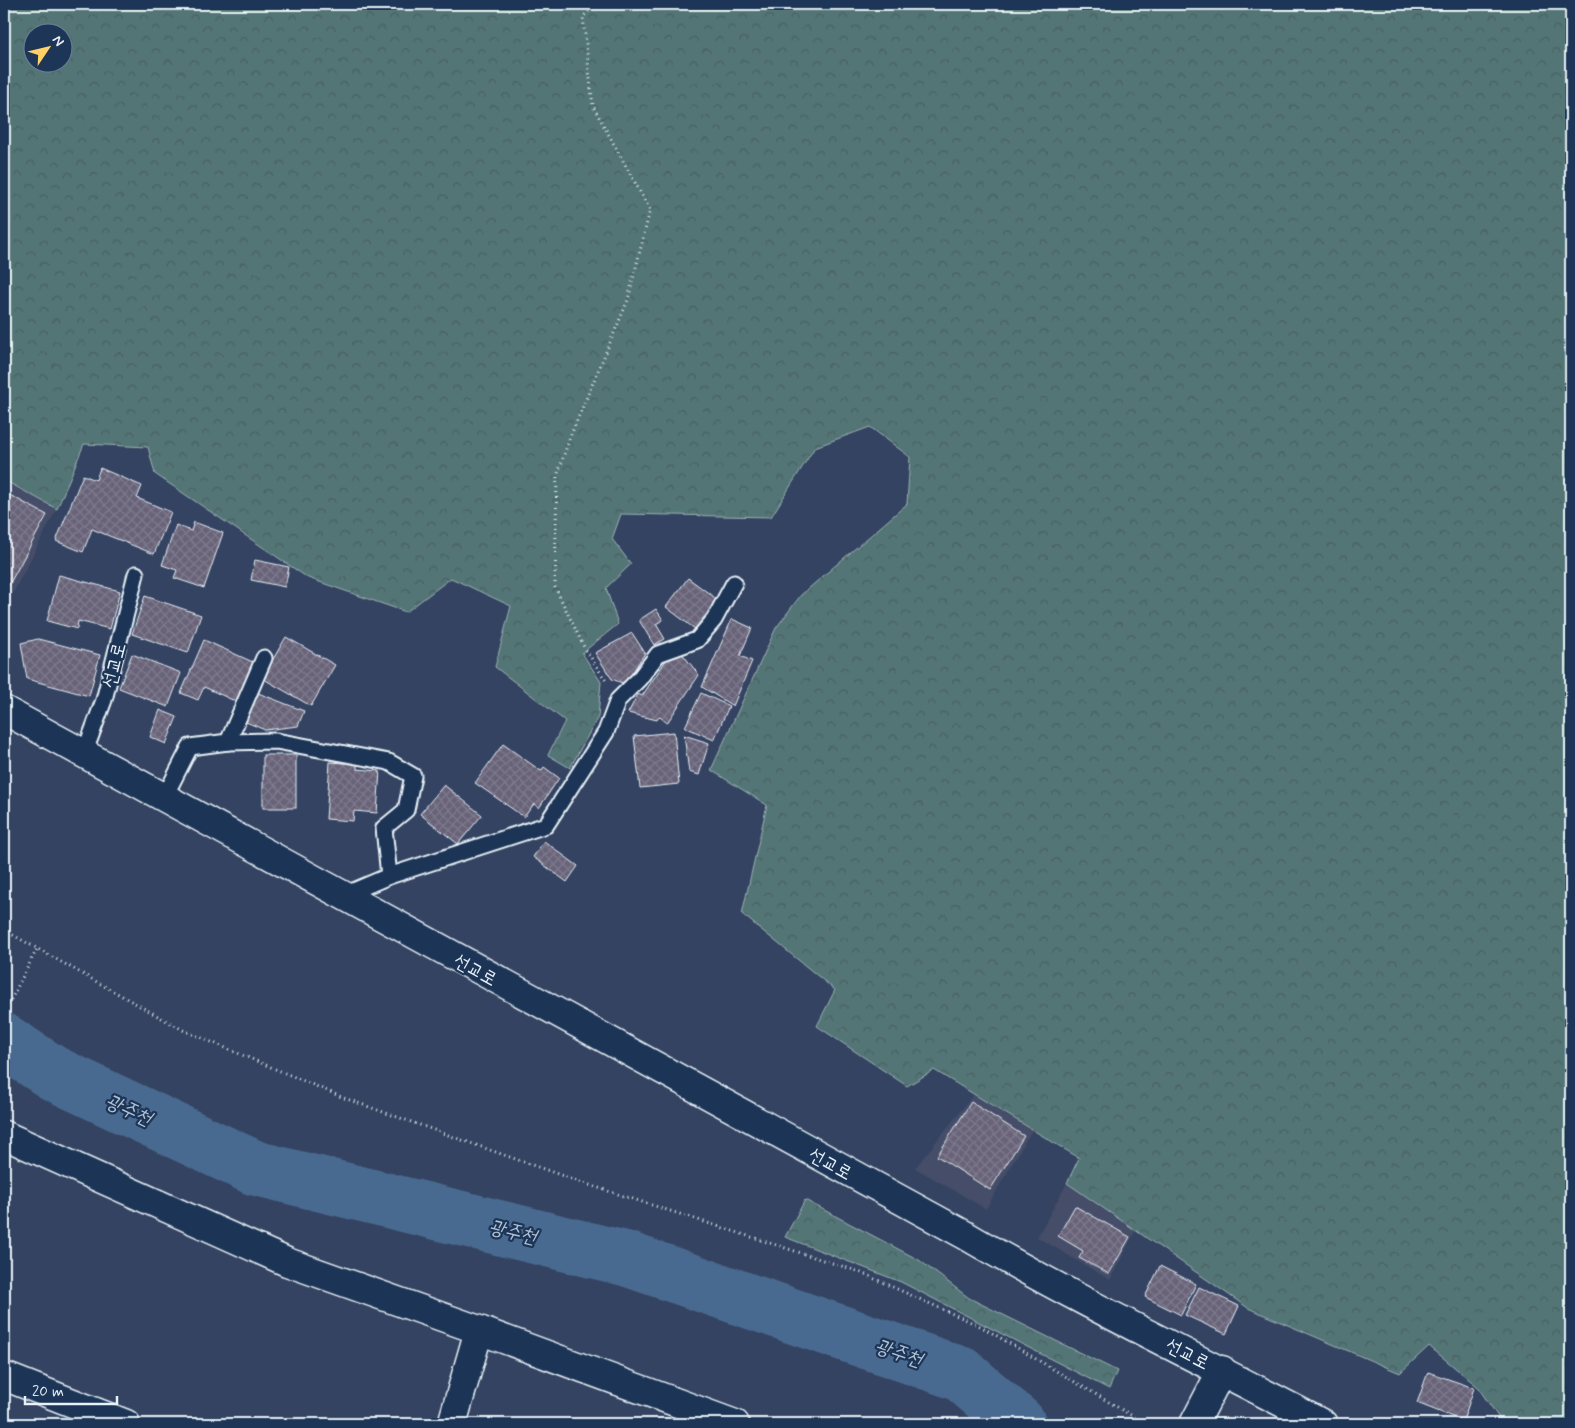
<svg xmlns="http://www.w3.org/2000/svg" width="1575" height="1428" font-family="Mynerve,'Poor Story',sans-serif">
<defs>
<pattern id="forest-crowns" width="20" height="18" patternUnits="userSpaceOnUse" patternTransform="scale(1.25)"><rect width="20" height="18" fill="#527576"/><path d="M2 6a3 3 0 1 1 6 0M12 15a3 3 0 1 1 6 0" fill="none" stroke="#4c5e60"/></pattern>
<pattern id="building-cross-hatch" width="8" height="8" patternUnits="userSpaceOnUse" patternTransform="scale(1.25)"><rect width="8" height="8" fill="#696379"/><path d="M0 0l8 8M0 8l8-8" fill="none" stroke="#7e7a8d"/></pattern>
</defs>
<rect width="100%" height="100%" fill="#344361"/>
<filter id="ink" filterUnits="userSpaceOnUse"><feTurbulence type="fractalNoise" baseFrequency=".02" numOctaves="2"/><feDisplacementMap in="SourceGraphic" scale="10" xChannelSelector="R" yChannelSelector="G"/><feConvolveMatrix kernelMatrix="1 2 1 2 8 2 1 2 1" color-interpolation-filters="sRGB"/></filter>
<g filter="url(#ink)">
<!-- built -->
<g fill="#444d68">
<polygon points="4,480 57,509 11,597 4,675"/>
<polygon points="974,1094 1032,1130 986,1209 915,1168"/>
<polygon points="1067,1183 1136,1230 1110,1280 1037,1237"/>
</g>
<!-- forest -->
<g fill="url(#forest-crowns)" stroke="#9db3b7" fill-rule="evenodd">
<path d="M4,4H1571V1424H1503L1477,1386L1429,1346L1400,1373L1248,1308L1067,1183L1079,1158L934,1070L907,1086L817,1026L835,990L742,914L767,805L711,770L776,628L801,595L907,504L910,457L870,427L815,447L771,517L621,514L612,539L631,564L606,588L618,624L582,653L601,682L598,717L570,768L548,755L565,721L495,667L511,606L451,578L406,612L308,578L155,474L148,447L84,444L57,509L4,480ZM32,32H62V62H32Z"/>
<polygon points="805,1200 919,1260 969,1298 1117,1371 1109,1389 901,1282 785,1237"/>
</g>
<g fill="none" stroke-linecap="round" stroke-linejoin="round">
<!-- river -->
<polyline stroke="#496b90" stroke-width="55" points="4,1041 53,1073 255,1168 627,1259 961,1374 1019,1424"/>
</g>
<!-- building -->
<g fill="url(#building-cross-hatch)" stroke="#e8f1f8">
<polygon points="100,468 142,486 137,498 171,512 154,554 92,529 83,552 56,541 83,475 96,480"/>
<polygon points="4,492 47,515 4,594"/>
<polygon points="194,522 223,533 204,588 174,578 177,570 162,565 176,525 191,531"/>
<polygon points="255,560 289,567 285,587 251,580"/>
<polygon points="59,575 120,591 110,629 78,621 77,629 47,621"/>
<polygon points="688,578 718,600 695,629 666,607"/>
<polygon points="145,596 201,615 188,653 132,634"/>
<polygon points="656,609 663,620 656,624 665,639 654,645 639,620"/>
<polygon points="732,619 752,628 740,656 752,661 733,706 702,687"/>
<polygon points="632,633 645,653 625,684 612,679 595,653"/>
<polygon points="286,637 335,665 311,706 262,678"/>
<polygon points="38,639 100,655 89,696 27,679 21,643"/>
<polygon points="204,640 255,663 237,702 204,687 198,700 181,693"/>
<polygon points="681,652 699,675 667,723 659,716 657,720 628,713 638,694 642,696 669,656"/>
<polygon points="132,654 181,673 168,707 119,688"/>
<polygon points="258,693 304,711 298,726 265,730 246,722"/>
<polygon points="701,693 729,706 714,740 685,727"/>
<polygon points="160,710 177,717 166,744 150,737"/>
<polygon points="674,732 679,784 640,788 634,736"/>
<polygon points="684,735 709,743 699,775 689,772"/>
<polygon points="503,744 541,771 544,767 559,778 539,808 534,804 524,817 475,783"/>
<rect x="263" y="755" width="33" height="53"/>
<polygon points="330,762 357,764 357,769 380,771 377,813 354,811 353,821 326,819"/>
<polygon points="444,785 482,815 458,844 420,814"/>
<polygon points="544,841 578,866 567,882 533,857"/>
<polygon points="971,1102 1024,1136 990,1190 937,1156"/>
<polygon points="1075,1206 1130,1237 1109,1274 1079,1258 1083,1251 1058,1236"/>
<polygon points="1160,1266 1196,1284 1181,1315 1145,1297"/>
<polygon points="1199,1287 1239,1306 1226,1334 1185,1315"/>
<polygon points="1428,1372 1474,1388 1463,1421 1417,1403"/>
</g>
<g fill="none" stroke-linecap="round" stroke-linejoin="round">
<defs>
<g id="lane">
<polyline points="228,742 276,741 389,762 413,776 406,810 384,828 389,876"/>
<polyline points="84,754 104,700 136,574"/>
<polyline points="164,798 190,747 228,742 264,658"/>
<polyline points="342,896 389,876 546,825 606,732 618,700 639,679 658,654 697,640 714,620 734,583"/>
</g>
<g id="street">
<path d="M4,710L965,1235C1081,1303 1204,1361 1323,1424"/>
<polyline points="4,1135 287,1262 479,1330 735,1424"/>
<polyline points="4,1376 126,1424"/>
<polyline points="452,1424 479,1330"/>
<polyline points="1194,1424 1222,1370"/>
</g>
</defs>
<!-- lane casing -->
<use href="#lane" stroke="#e8f1f8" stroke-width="19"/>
<!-- street casing -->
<use href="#street" stroke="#e8f1f8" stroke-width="31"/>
<!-- path -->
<g stroke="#e8f1f8" stroke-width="3" stroke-dasharray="1 4" stroke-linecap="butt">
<polyline points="596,4 583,17 593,106 650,210 628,300 570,437 557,476 555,587 584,647 606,681"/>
<polyline points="4,930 183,1030 344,1098 580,1182 857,1271 982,1327 1146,1424"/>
<polyline points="4,1013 37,949"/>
</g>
<!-- lane -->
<use href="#lane" stroke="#1d3557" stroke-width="15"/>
<!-- street -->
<use href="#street" stroke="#1d3557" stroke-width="28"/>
</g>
</g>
<g text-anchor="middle" stroke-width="4.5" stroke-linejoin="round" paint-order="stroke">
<!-- street labels -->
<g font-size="19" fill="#e8f1f8" stroke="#1d3557">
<text transform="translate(113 665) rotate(-76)" y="7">선교로</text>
<text transform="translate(476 969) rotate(29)" y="7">선교로</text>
<text transform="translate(831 1163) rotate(29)" y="7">선교로</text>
<text transform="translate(1188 1353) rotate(27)" y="7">선교로</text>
</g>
<!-- water labels -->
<g font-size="20" font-style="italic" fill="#b0c2d4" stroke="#1d3557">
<text transform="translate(129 1109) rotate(25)" y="7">광주천</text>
<text transform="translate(513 1231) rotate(14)" y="7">광주천</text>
<text transform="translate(899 1352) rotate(19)" y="7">광주천</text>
</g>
</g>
<!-- margin -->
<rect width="1575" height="1428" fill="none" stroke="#1d3557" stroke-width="20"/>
<rect x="10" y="10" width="1555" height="1408" fill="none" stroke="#e8f1f8" stroke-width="2" filter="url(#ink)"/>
<!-- north arrow -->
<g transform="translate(48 48) rotate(55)"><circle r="24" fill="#1d3557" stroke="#6e8097"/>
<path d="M0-4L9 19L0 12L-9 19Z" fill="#ffd166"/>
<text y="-8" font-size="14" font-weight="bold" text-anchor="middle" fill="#e8f1f8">N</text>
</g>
<!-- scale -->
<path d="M25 1396v8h92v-8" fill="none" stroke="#e8f1f8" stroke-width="2.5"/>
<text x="32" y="1396" font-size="15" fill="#e8f1f8" stroke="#1d3557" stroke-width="4" paint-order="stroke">20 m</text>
</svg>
